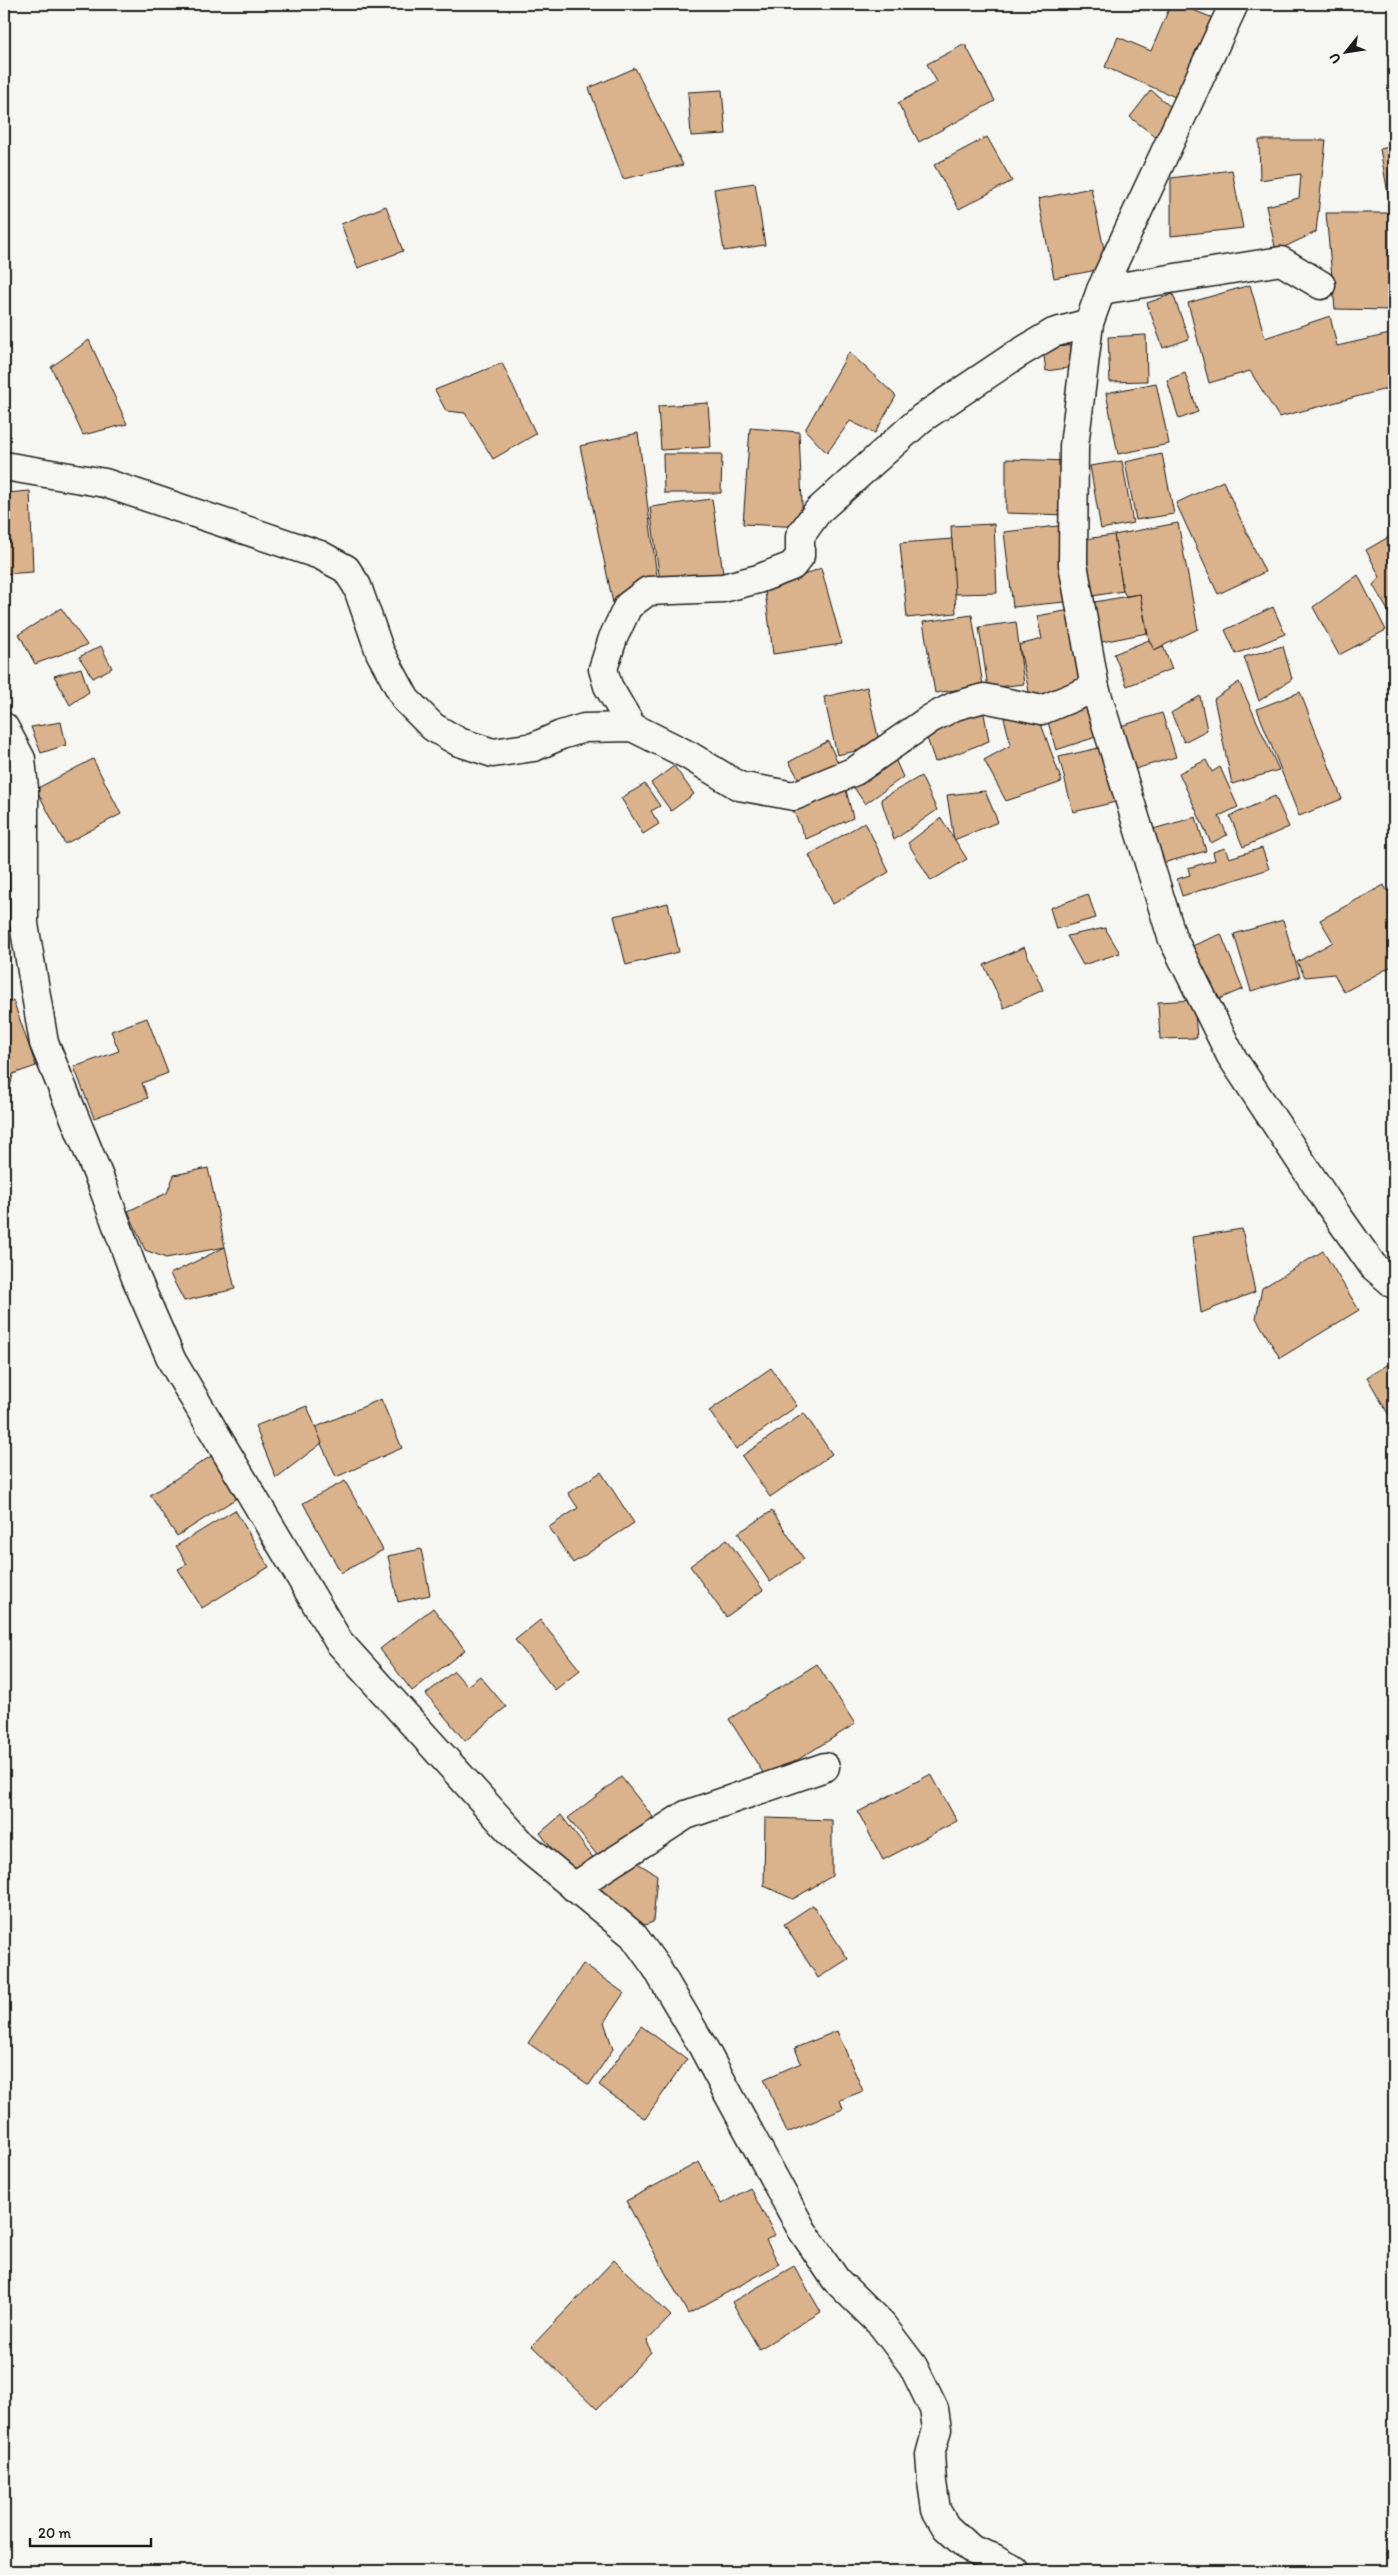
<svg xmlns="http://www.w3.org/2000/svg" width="1398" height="2575" font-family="Itim,sans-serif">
<rect width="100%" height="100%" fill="#f6f6f2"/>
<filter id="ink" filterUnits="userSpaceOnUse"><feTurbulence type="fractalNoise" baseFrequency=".02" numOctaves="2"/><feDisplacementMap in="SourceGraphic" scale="10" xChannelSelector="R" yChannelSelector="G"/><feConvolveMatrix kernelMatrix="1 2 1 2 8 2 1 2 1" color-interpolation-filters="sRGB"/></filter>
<g filter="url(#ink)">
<!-- building -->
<g fill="#dab28b" stroke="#1c1c1c">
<polygon points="1171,4 1178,4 1213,18 1180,99 1105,67 1118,37 1151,51"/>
<polygon points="965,44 995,101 919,142 898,103 937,82 927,64"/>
<polygon points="635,68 683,165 623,179 589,88"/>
<polygon points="722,90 726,134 691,136 688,92"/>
<polygon points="1151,90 1172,108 1162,142 1130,117"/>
<polygon points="987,137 1012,181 959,209 934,165"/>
<polygon points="1259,140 1326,140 1316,232 1276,251 1266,206 1299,198 1301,174 1260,180"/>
<polygon points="1394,146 1394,205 1390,205 1380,149"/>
<polygon points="1232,170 1243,228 1171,236 1171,178"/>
<polygon points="755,183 765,245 724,251 714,189"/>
<polygon points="1091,188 1108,268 1054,278 1038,199"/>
<polygon points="386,206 403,251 358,268 341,224"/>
<polygon points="1326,213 1394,213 1394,310 1335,309"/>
<polygon points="1250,285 1265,338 1330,316 1337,346 1394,333 1394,387 1279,417 1250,371 1209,383 1188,303"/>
<polygon points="1173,294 1189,339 1163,348 1147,303"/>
<polygon points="1146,335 1147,381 1110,382 1108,337"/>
<polygon points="89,340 127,424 83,435 51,367"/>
<polygon points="1080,344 1082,366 1046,371 1043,349"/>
<polygon points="849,352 896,396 875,433 850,421 827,453 805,430"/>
<polygon points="502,363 536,434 493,459 465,413 446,411 435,390"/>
<polygon points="1185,373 1198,412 1179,419 1167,380"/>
<polygon points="1156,383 1169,444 1118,454 1106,393"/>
<polygon points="708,403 711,447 661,450 658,406"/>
<polygon points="750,428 799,432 803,527 743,524"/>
<polygon points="638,433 658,584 613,603 580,446"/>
<polygon points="663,454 722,454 721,493 664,493"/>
<polygon points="1162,454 1174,514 1136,520 1125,462"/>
<polygon points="1006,459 1069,461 1069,515 1006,513"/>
<polygon points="1122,461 1133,523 1101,529 1090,466"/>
<polygon points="1223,481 1265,572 1218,594 1176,503"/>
<polygon points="30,491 33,572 4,574 4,499 7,493"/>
<polygon points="712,499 723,573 660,581 650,507"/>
<polygon points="1394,521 1394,614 1391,616 1373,585 1380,577 1366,550 1394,534 1389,524"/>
<polygon points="1178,523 1198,629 1154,650 1149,640 1140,594 1126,596 1123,591 1114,535"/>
<polygon points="994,524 997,593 954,594 951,526"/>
<polygon points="1066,525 1075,601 1013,607 1004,532"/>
<polygon points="1114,535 1123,591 1086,597 1077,540"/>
<polygon points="952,539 956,613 907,618 900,543"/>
<polygon points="821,568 842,644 773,654 765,591"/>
<polygon points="1358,575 1386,630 1339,655 1313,607"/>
<polygon points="1140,594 1147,633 1097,643 1089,603"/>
<polygon points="1273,607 1285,634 1236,654 1225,630"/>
<polygon points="61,608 87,645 35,664 19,634"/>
<polygon points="1076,609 1088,683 1052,703 1030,696 1019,645 1042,639 1037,616"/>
<polygon points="972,615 983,686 935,693 923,622"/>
<polygon points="1016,622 1024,684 988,688 979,627"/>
<polygon points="1149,640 1154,650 1163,646 1172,669 1127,686 1114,654"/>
<polygon points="101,646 112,668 93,678 79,657"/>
<polygon points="1283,646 1292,679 1259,701 1244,657"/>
<polygon points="81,668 89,692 70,705 54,676"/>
<polygon points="1239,682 1279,770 1232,784 1214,699"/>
<polygon points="867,687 880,746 837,755 824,697"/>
<polygon points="1300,692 1342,799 1299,816 1257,709"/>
<polygon points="1200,696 1207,730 1184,742 1171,713"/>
<polygon points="982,703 989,741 935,762 924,729"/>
<polygon points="1089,703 1099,736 1056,750 1046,715"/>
<polygon points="1036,710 1062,782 1006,801 984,760 1011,745 1004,718"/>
<polygon points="1162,713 1176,757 1135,769 1121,726"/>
<polygon points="61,722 66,745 41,753 31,727"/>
<polygon points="828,741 838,763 800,781 789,762"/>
<polygon points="1103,747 1116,802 1073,812 1059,757"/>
<polygon points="894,757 903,777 865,804 851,783"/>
<polygon points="93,759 121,814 65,844 36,789"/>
<polygon points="1206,760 1212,772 1220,767 1238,807 1219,816 1227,835 1211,843 1179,773"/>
<polygon points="674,766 694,794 671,811 651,783"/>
<polygon points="921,776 937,810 894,840 881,799"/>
<polygon points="645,784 660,806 651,811 659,824 643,834 621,798"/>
<polygon points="845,786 853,818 806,839 792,808"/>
<polygon points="985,791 998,822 954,840 947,795"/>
<polygon points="1275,796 1289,827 1243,847 1230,816"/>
<polygon points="1196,817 1206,851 1163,863 1153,829"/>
<polygon points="941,818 967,859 931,881 908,843"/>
<polygon points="865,822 889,872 833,904 809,855"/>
<polygon points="1225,848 1229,858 1262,848 1269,869 1182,896 1177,879 1190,875 1188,868 1215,860 1213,852"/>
<polygon points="1384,885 1387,891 1394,886 1394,965 1344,992 1334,974 1305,977 1297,962 1333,942 1320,920"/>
<polygon points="1088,894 1096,918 1056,929 1050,908"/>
<polygon points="668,903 679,952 626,965 614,916"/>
<polygon points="1283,920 1300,977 1251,991 1234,934"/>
<polygon points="1105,928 1120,953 1083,965 1067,936"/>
<polygon points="1221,934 1243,989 1214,1001 1192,946"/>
<polygon points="1024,947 1043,990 1004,1008 984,965"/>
<polygon points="13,1000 36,1066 13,1074 8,1096 4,1097 4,1003"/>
<polygon points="1194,1000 1197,1038 1160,1039 1158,1002"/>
<polygon points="147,1018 168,1073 142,1083 148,1098 94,1118 74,1067 119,1051 111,1031"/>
<polygon points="208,1168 225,1247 166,1258 145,1250 128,1211 167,1193 174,1175"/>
<polygon points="1242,1229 1255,1292 1201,1313 1192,1237"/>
<polygon points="225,1247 235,1289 184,1301 170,1274"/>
<polygon points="1323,1251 1359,1310 1280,1358 1256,1318 1262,1288"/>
<polygon points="1394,1361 1394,1424 1367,1377"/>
<polygon points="771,1368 797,1406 736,1449 709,1411"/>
<polygon points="381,1399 402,1448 336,1477 314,1428"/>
<polygon points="307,1406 322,1443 276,1478 255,1426"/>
<polygon points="804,1413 832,1454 770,1497 742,1456"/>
<polygon points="213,1455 240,1496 177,1536 150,1495"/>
<polygon points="601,1472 634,1523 573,1563 549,1527 578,1508 568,1493"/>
<polygon points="345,1481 383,1550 341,1573 303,1503"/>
<polygon points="235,1510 269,1567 202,1608 178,1569 187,1564 176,1546"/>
<polygon points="772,1511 804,1559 770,1582 738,1533"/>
<polygon points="727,1539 763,1590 726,1617 690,1566"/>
<polygon points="421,1549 430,1595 398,1602 388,1556"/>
<polygon points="433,1608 465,1650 412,1691 380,1649"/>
<polygon points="540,1620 580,1670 555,1690 515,1640"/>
<polygon points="817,1664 855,1724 767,1779 729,1719"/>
<polygon points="454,1671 467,1686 480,1676 506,1707 465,1741 426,1694"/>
<polygon points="931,1774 957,1821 883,1860 858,1812"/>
<polygon points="621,1777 653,1817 600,1859 568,1818"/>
<polygon points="561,1815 594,1859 572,1875 540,1833"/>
<polygon points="765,1818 832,1820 832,1876 793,1899 764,1886"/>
<polygon points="631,1859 657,1875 653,1922 636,1928 583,1888"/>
<polygon points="813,1905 848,1959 818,1978 784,1924"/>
<polygon points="583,1964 624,1993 604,2022 613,2049 589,2085 528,2043"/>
<polygon points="641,2026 687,2059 645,2119 599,2085"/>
<polygon points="837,2031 863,2091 840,2100 843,2109 787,2133 764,2079 801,2063 795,2048"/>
<polygon points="699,2162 721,2204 750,2188 775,2235 766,2240 779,2264 688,2314 626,2201"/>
<polygon points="614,2260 671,2316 647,2341 651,2352 597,2409 532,2346"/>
<polygon points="794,2266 821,2312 759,2349 732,2302"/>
</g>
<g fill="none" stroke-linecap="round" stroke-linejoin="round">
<defs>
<g id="minor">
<polyline points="1234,4 1101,290 1089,323 1074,446 1073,564 1095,688 1172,937 1231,1056 1327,1201 1373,1266 1394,1284"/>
<polyline points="1101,290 1281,261 1321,285"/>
<polyline points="4,466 105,483 320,555 346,569 357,586 380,652 406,700 433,727 459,742 493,753 534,747 561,735 584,728 632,727 688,755 739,786 794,796 855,771 930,719 955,706 984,698 1042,710 1095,688"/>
<polyline points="4,727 21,759 24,789 24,924 44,1043 103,1187 136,1278 172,1361 339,1642 521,1843 633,1935 656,1967 703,2047 802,2230 836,2280 882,2325 913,2366 934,2409 937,2429 930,2455 932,2482 936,2510 946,2527 970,2549 994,2558 1016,2571"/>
<polyline points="632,727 608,686 603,669 613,638 628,606 648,591 723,588 758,579 792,566 800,556 800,536 818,511 922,418 1016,355 1053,333 1089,323"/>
<polyline points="574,1887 686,1815 825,1767"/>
</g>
</defs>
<!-- minor casing -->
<use href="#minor" stroke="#1c1c1c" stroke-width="31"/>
<!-- minor -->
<use href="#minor" stroke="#f6f6f2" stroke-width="28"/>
</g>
</g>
<!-- margin -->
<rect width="1398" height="2575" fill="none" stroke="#f6f6f2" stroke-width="20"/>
<rect x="10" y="10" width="1378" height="2555" fill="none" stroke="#1c1c1c" stroke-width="2" filter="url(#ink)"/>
<!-- north arrow -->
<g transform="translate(1346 52) rotate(240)" stroke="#f6f6f2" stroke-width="4" paint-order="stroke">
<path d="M0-4L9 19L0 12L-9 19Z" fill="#1c1c1c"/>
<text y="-8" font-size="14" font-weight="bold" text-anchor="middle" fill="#1c1c1c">U</text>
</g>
<!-- scale -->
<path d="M30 2538v8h121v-8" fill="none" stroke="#1c1c1c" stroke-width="2.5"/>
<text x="38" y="2538" font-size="15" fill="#1c1c1c" stroke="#f6f6f2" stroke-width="4" paint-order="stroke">20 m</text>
</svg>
